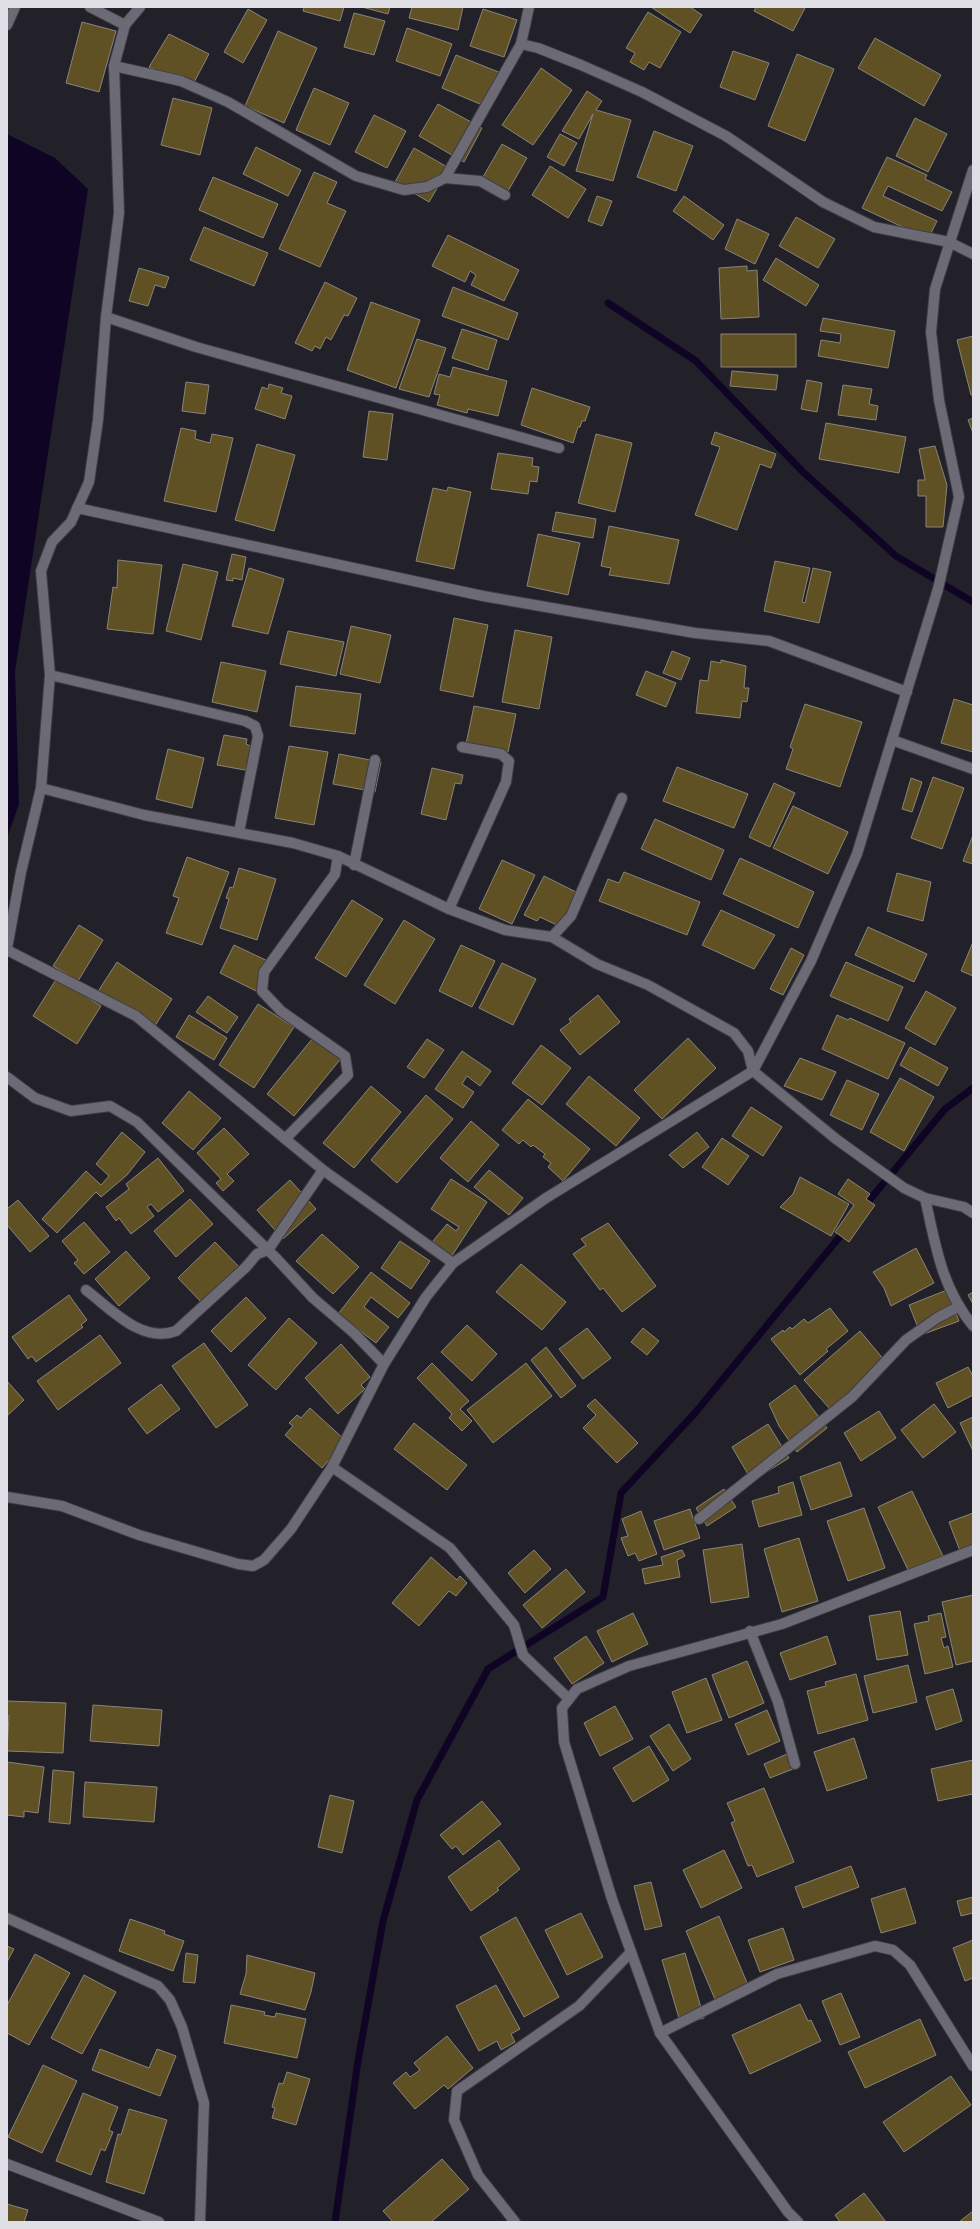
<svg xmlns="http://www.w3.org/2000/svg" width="980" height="2229" font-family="Cabin,sans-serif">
<rect width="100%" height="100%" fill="#222029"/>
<!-- water -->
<polygon fill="#0f0424" points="7,134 55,158 88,189 15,672 19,804 7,838"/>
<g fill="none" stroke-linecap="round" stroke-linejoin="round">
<!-- stream -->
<g stroke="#0f0424" stroke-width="7">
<polyline points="608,303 696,361 803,472 896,556 973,602"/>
<polyline points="863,1208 945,1109 973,1088"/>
<polyline points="335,2222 358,2061 383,1921 417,1800 488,1669 603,1597 621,1493 695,1413 846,1229"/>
</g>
</g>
<!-- building -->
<g fill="#605125" stroke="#898479">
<polygon points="304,7 344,7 340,21 303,11"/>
<polygon points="362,7 390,7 388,14"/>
<polygon points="412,7 463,7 458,30 409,18"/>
<polygon points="651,7 690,7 702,15 690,33"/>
<polygon points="756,7 804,7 805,8 793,31 754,11"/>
<polygon points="248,9 267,20 243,63 224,52"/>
<polygon points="483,9 517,20 504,57 470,46"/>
<polygon points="648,12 681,32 660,68 649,62 644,70 630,62 635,53 626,48"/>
<polygon points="354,13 385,21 374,55 344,47"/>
<polygon points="82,22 116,31 99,92 66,83"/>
<polygon points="407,28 452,44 440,76 396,61"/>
<polygon points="278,31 317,48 284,123 245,106"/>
<polygon points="169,34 209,54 191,88 149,67"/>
<polygon points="875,38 941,75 924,106 858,68"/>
<polygon points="733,51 769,63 755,100 720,87"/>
<polygon points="797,54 834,69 805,141 768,126"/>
<polygon points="456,55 501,73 487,107 442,88"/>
<polygon points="541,68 572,90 533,145 502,125"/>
<polygon points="314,88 349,103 330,145 296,130"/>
<polygon points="587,91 602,101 596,110 631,120 613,181 576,171 593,114 579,139 562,131"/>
<polygon points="173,98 212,108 200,155 161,145"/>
<polygon points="438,104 482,128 464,162 419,136"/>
<polygon points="374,115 406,131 387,168 355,152"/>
<polygon points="915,118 947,134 928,172 896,156"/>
<polygon points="654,131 693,146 676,191 637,177"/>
<polygon points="560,134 577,143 564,166 547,157"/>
<polygon points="502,144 527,158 508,191 483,177"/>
<polygon points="256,147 301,170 288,196 243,174"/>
<polygon points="414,148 449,168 429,202 395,182"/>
<polygon points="887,157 927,175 925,179 952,192 942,211 888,186 883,196 937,221 928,239 862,208"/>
<polygon points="550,166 586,189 568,218 532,195"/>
<polygon points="314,172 337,182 327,203 346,211 320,267 279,249"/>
<polygon points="213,177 278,204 263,238 199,210"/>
<polygon points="597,196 612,201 602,226 588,221"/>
<polygon points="684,196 724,225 713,240 673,211"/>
<polygon points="796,217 835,239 818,268 779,246"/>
<polygon points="737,219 769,234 755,264 725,249"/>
<polygon points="204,227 268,253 254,286 190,260"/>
<polygon points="448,235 519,270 504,301 471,285 476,275 470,271 465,282 432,266"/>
<polygon points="776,258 819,285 806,306 763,280"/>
<polygon points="747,266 747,271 757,270 759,317 721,319 719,268"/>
<polygon points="139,268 169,277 165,288 155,285 148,306 129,301"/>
<polygon points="325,282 357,298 348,316 344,315 331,340 326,337 320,349 315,346 312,351 295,343"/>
<polygon points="453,287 518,313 508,340 442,316"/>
<polygon points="371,302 420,320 396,388 347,370"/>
<polygon points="823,318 895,331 888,368 818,356 821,340 840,343 841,334 820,331"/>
<polygon points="462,329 497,340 488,370 452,358"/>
<rect x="721" y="334" width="75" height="33"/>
<polygon points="973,336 973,395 971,395 957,340"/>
<polygon points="417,339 446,348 429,397 399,389"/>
<polygon points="453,367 507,381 498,416 468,409 467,413 437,405 440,395 434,394 439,374 450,377"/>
<polygon points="732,371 778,375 776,390 730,386"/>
<polygon points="807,380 822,383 817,412 801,409"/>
<polygon points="186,382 209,385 205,414 182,411"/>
<polygon points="269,384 283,388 281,393 292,396 285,419 255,409 262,387 268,389"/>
<polygon points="843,385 872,389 869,404 878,406 876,420 838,415"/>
<polygon points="532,388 590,407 585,421 582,421 580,427 578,427 573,443 521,425"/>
<polygon points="369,411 393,414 387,460 363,457"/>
<polygon points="973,418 973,433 968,420"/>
<polygon points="826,423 906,437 899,473 819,459"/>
<polygon points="181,428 196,431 195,439 210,443 212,434 233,438 216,512 164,501"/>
<polygon points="715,432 776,454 771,468 760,464 737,530 695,515 720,447 711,444"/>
<polygon points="596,434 632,443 615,512 578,503"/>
<polygon points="257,444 295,455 274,531 235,520"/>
<polygon points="935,446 947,485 943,527 926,527 926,496 918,496 918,480 925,480 919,449"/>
<polygon points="498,453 533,458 532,466 539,467 537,482 530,481 528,494 491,489"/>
<polygon points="448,487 471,492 454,569 416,561 433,488 447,491"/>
<polygon points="556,512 596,519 593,538 552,531"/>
<polygon points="609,526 679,540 669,584 609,575 611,568 601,566"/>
<polygon points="538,534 580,543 568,595 527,586"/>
<polygon points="232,554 246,557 242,580 233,578 233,581 226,580"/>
<polygon points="118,560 162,565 153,634 107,629 113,587 117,588"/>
<polygon points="775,561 810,568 802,602 805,603 813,568 831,572 819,623 764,611"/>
<polygon points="183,564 218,572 201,640 166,631"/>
<polygon points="249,568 284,579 268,634 232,626"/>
<polygon points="454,618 488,625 473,697 440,690"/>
<polygon points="351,626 391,635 380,683 340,674"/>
<polygon points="515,630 552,637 539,709 502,702"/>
<polygon points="288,631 344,642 336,676 280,664"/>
<polygon points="672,651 690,658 681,680 663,673"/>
<polygon points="721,660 746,666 744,688 749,688 747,702 742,701 740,718 696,713 700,680 708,681 711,661 721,663"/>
<polygon points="221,662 266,671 257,712 212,702"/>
<polygon points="646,671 676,683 666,707 636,695"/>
<polygon points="296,686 361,694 355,734 290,726"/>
<polygon points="954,699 973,705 973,752 941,743"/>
<polygon points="805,704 862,722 840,787 786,769 793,749 790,747"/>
<polygon points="474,706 516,714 508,752 466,744"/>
<polygon points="224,735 247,739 246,744 255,748 252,767 247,765 245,770 217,765"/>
<polygon points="289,746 328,752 314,825 275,818"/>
<polygon points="168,749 204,758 192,808 156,799"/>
<polygon points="339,754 381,762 375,792 333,784"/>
<polygon points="677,767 748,794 734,828 663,801"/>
<polygon points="432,768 463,775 461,784 455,783 446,820 421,814"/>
<polygon points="933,777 964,788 942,849 911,838"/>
<polygon points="911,778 922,782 912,812 902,809"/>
<polygon points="774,783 795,793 770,847 749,837"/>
<polygon points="793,806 848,832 828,874 773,848"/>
<polygon points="655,819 724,850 711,880 641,849"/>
<polygon points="973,835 973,864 963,861"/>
<polygon points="187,857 229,872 202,945 166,933 179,898 173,896"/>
<polygon points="740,858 814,892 798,928 723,894"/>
<polygon points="502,860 535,875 512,924 479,909"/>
<polygon points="239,868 276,879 257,940 220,928 229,899 226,898 230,887 233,888"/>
<polygon points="624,872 700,902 687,935 599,901 608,879 619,883"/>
<polygon points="897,873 931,882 923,921 887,911"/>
<polygon points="544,876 580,894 563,928 540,917 537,921 524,915"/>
<polygon points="352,900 383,919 346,977 315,958"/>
<polygon points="721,910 775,935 754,969 702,945"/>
<polygon points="404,920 435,939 395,1004 364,985"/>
<polygon points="79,925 103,940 78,981 53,966"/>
<polygon points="868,927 927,954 914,982 855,955"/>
<polygon points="973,942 973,976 961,971"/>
<polygon points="234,945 274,964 260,993 220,973"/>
<polygon points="461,945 495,961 472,1007 439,991"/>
<polygon points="791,948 804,955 783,995 770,989"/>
<polygon points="117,962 172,999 153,1029 97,993"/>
<polygon points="846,962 903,987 888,1021 830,996"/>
<polygon points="502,963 536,979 513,1025 479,1008"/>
<polygon points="57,978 101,1006 77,1044 33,1016"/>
<polygon points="926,991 956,1008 935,1045 905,1028"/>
<polygon points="598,995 620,1022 580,1055 560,1030 571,1022 569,1019"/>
<polygon points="208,996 238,1017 227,1033 196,1012"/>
<polygon points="258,1004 294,1027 254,1088 219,1065"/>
<polygon points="189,1015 227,1038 214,1060 176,1037"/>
<polygon points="837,1015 848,1020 850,1018 905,1043 888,1079 822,1049"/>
<polygon points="317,1033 343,1056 294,1116 267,1094"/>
<polygon points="688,1038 716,1068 662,1119 634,1090"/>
<polygon points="427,1039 444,1050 424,1078 407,1067"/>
<polygon points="541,1045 571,1068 542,1105 512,1083"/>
<polygon points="910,1047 948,1068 938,1086 900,1065"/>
<polygon points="462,1051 491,1071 480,1086 467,1076 462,1084 474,1092 463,1108 435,1089"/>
<polygon points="800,1058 836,1072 822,1100 784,1086"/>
<polygon points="589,1076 640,1118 616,1146 566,1104"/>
<polygon points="900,1078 934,1097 904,1151 870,1132"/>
<polygon points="847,1080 879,1094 862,1130 830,1115"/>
<polygon points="371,1086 401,1112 354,1168 323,1143"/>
<polygon points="189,1091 221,1118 193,1150 162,1123"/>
<polygon points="426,1095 453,1119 397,1183 371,1160"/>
<polygon points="528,1099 590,1149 563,1181 548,1167 551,1163 543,1157 545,1154 533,1145 531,1147 523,1140 519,1144 502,1130"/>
<polygon points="751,1107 782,1127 763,1156 732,1136"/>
<polygon points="471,1121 499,1145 468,1182 440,1158"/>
<polygon points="224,1128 249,1154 227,1174 234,1181 223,1191 216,1183 221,1179 197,1153"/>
<polygon points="122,1132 145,1152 127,1175 101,1197 96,1192 57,1233 42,1219 86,1171 101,1185 109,1176 96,1164"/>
<polygon points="697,1132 709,1147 683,1168 669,1155"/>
<polygon points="722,1138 749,1156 728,1185 702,1167"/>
<polygon points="158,1158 184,1191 158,1212 151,1204 147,1207 154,1216 131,1234 119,1218 116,1221 106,1207 129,1189 126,1184"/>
<polygon points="489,1170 523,1198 509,1215 474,1187"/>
<polygon points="800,1177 849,1204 831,1236 780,1207 793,1194"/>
<polygon points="451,1179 487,1202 451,1257 433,1241 447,1224 456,1231 459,1227 431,1209"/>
<polygon points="848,1179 870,1194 866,1199 875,1205 849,1242 835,1232 854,1205 838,1194"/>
<polygon points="290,1180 316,1209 283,1239 257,1210"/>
<polygon points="190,1199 213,1224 176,1257 154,1231"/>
<polygon points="18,1200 49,1236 30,1252 7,1225 7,1209"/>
<polygon points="84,1222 110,1252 84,1274 74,1263 78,1260 62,1241"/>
<polygon points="608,1223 656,1286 622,1312 603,1288 600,1290 573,1254 586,1245 581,1239"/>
<polygon points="322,1234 359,1267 333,1294 296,1261"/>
<polygon points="400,1241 430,1261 411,1289 381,1268"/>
<polygon points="215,1242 244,1272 207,1308 178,1278"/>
<polygon points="916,1248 934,1283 891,1306 884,1288 873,1272"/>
<polygon points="126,1251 150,1278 119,1306 95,1279"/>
<polygon points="521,1264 566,1302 542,1330 496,1292"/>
<polygon points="371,1272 410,1303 398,1318 371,1297 364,1307 389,1327 376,1343 338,1314"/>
<polygon points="947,1290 959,1321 921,1335 909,1305"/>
<polygon points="973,1292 973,1304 968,1295"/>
<polygon points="69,1295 87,1320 81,1325 83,1327 36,1362 32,1356 28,1359 12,1337"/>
<polygon points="246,1297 266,1318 231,1352 211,1331"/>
<polygon points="830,1308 848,1331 826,1349 828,1351 800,1375 771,1339 783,1330 784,1332 790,1327 792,1329 804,1319 808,1323"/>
<polygon points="289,1318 317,1343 276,1390 248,1365"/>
<polygon points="467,1325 497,1354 472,1381 441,1352"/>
<polygon points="587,1328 611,1358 583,1379 559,1349"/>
<polygon points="643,1328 659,1341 647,1355 631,1342"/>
<polygon points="860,1331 885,1361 830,1409 804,1380"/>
<polygon points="100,1335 121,1363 58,1410 37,1381"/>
<polygon points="204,1343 248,1405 216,1428 172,1366"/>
<polygon points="341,1344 370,1377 361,1385 365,1389 338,1414 305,1378"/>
<polygon points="546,1347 576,1386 561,1398 531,1360"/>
<polygon points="432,1363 469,1401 460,1409 472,1421 462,1431 449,1418 452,1414 417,1378"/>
<polygon points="526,1363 552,1396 493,1443 467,1410"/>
<polygon points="968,1367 973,1376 973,1395 948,1408 936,1383"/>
<polygon points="7,1381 24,1400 7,1416"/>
<polygon points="161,1384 180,1409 147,1434 128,1409"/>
<polygon points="795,1385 827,1428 797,1452 779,1426 769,1404"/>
<polygon points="595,1399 638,1443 617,1463 583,1428 596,1415 587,1406"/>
<polygon points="934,1404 956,1432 923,1458 901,1430"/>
<polygon points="310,1408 346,1441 322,1468 285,1435 293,1426 289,1423 297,1415 301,1418"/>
<polygon points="879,1411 896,1438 861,1461 844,1433"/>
<polygon points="973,1417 973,1451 960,1423"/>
<polygon points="414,1423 467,1465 447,1490 394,1449"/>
<polygon points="768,1424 789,1458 752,1481 732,1447"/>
<polygon points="840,1462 852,1496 811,1510 800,1477"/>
<polygon points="793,1482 802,1515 759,1527 752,1501 779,1493 778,1487"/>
<polygon points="724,1489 736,1507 707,1526 696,1508"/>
<polygon points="912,1491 943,1556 909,1572 878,1507"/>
<polygon points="864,1508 885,1568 848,1581 827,1521"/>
<polygon points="690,1509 700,1538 664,1550 654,1521"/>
<polygon points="641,1511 657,1554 639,1561 635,1553 628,1556 621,1538 628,1536 622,1519"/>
<polygon points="973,1513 973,1546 960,1551 949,1522"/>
<polygon points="799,1538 818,1601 782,1612 764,1549"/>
<polygon points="742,1544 749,1597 711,1603 703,1550"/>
<polygon points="534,1550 551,1569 525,1593 508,1573"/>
<polygon points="682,1550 685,1556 677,1560 680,1577 645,1584 642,1569 663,1565 661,1557"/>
<polygon points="431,1557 457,1580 460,1576 467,1583 456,1596 449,1591 419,1626 392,1603"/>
<polygon points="566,1569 585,1592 542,1628 523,1605"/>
<polygon points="973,1595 973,1661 956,1665 942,1602"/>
<polygon points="900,1611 908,1655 877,1660 869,1616"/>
<polygon points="633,1613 648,1644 612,1662 597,1631"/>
<polygon points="941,1613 946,1637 941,1638 944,1648 948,1646 953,1667 925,1674 914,1624 929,1621 928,1616"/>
<polygon points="586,1636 604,1663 572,1684 554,1658"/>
<polygon points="827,1636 836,1664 790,1680 780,1653"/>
<polygon points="747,1661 764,1703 729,1718 712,1675"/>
<polygon points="908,1665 917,1702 873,1713 864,1676"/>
<polygon points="856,1674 868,1720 818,1734 807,1691 826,1686 825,1682"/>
<polygon points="706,1678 722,1720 687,1733 672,1692"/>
<polygon points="953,1689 962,1721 936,1730 926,1697"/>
<polygon points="7,1701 66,1703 63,1753 7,1751 9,1716 7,1716"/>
<polygon points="93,1705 162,1710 159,1746 90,1741"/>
<polygon points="615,1706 633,1739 600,1756 584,1723"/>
<polygon points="767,1710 780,1741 748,1755 735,1724"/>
<polygon points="669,1724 691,1759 673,1771 650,1736"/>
<polygon points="854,1738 867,1778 827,1791 814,1752"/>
<polygon points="649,1746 669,1780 633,1802 613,1768"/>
<polygon points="787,1754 793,1769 770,1778 764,1764"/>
<polygon points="973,1760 973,1794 938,1801 931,1769"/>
<polygon points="7,1762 44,1767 38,1813 24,1811 24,1817 7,1815"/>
<polygon points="53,1770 74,1772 70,1824 49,1822"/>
<polygon points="85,1782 157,1787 154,1822 83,1817"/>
<polygon points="764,1788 794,1862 757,1877 752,1865 748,1866 731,1823 735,1821 727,1803"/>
<polygon points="330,1795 354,1801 342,1853 318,1847"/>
<polygon points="482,1801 501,1824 463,1855 456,1846 452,1849 440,1835"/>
<polygon points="499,1840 520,1869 497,1888 499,1890 471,1911 448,1877"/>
<polygon points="724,1850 742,1888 701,1908 683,1870"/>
<polygon points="851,1866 859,1887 803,1908 795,1887"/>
<polygon points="651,1882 662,1926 645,1930 634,1886"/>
<polygon points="905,1888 916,1923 881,1933 871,1899"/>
<polygon points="973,1897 973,1913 961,1916 957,1901"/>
<polygon points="581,1913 603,1957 567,1975 545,1930"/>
<polygon points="719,1916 750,1990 717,2004 686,1931"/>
<polygon points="516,1917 559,1997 524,2017 480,1937"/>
<polygon points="130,1919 165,1931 164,1934 184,1941 173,1971 119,1951"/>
<polygon points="783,1928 794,1960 760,1972 748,1940"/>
<polygon points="973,1940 973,1978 965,1981 953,1948"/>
<polygon points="7,1946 14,1949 7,1962"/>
<polygon points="186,1953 198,1955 195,1983 183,1982"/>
<polygon points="685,1953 704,2018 681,2025 662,1960"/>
<polygon points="35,1954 70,1973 29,2045 7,2033 7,2005"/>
<polygon points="247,1955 315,1973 311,1992 305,2010 240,1994 246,1974"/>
<polygon points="84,1975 116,1992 82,2054 51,2038"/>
<polygon points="496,1985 520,2029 511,2034 515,2042 501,2050 497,2041 479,2051 456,2006"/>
<polygon points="841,1993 860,2037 840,2045 822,2001"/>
<polygon points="800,2004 808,2021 811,2020 821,2041 750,2074 732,2035"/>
<polygon points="231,2005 265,2012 264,2015 275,2017 276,2013 306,2019 297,2058 224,2043"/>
<polygon points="920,2019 936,2055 865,2088 848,2052"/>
<polygon points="447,2036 473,2068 448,2089 444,2085 415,2109 393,2083 406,2072 410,2077 420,2070 414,2063"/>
<polygon points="100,2049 149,2068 157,2049 176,2056 160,2096 92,2070"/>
<polygon points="43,2065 77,2081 42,2153 8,2137"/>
<polygon points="287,2072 310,2079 296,2125 272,2118 275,2108 272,2107 279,2083 283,2084"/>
<polygon points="951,2076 971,2105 904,2152 883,2122"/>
<polygon points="83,2093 118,2107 109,2130 113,2132 105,2151 101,2149 91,2175 56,2161"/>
<polygon points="129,2109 167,2120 144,2194 106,2182 118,2134 121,2135"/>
<polygon points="442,2159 469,2189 431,2222 393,2222 383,2211"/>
<polygon points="864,2193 886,2222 840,2222 835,2215"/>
<polygon points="7,2204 28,2210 24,2222 7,2222"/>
<polygon points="973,2211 973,2222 959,2222"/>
</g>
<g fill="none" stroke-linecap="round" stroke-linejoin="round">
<defs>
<g id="street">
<polyline points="90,7 125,25"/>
<polyline points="7,25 15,7"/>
<polyline points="521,44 538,48 581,65 642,92 726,136 823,202 874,227 949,242 973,254"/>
<polyline points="114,66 181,81 228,102 356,176 404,190 427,187 445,178 480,181 505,195"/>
<polyline points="445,178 521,44 529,7"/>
<polyline points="106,317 196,347 559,448"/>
<polyline points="77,508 483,596 695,633 769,641 907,692"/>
<polyline points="50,675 245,721 255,726 258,736 239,832"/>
<polyline points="892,740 973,769"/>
<polyline points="41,788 144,815 293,843 338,856 449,909 505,930 552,937 597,964 648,985 734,1033 748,1051 753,1071 836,1139 904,1188 925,1198 964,1207 973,1213"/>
<polyline points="354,865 375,760"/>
<polyline points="449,909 506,782 509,761 501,754 462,747"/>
<polyline points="552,937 571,916 622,798"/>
<polyline points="7,948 21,872 41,788 50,675 41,571 52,542 71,522 89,482 98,420 106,317 119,213 114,66 125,25 140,7"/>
<polyline points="7,950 136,1016 323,1170 453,1263"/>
<polyline points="7,1077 35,1098 71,1111 110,1106 137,1122 276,1258 313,1298 354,1333 384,1364"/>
<polyline points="285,1139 348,1075 345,1056 281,1011 262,991 264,972 335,874 338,856"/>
<path d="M925,1198C936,1247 941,1286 973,1326"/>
<path d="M86,1290C111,1309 142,1344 176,1331L246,1267L257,1254L268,1250L323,1170"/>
<polyline points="332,1467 450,1548 514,1625 523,1655 569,1699"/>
<polyline points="7,1497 62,1506 139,1535 238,1564 253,1566 264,1560 291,1529 332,1467 384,1364 426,1297 453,1263 546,1198 753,1071 811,961 857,854 938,589 959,497 939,400 931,332 935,289 973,170"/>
<polyline points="699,1519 852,1397 906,1340 937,1318 958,1307"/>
<polyline points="750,1631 778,1702 795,1764"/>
<polyline points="7,1918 158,1986 170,2000 182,2027 204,2103 200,2222"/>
<polyline points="660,2033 777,1974 875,1946 893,1950 910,1965 973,2066"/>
<polyline points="7,2164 159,2222"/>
<polyline points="515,2222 478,2175 454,2120 457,2091 579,2006 631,1952"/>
<polyline points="798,2222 788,2212 660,2033 612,1899 564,1742 562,1708 577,1689 629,1666 782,1624 973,1550"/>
</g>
</defs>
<!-- street casing -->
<use href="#street" stroke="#3e3c45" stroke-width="12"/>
<!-- street -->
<use href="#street" stroke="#6c6a75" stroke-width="10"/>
</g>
<!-- border -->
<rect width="980" height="2229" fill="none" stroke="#e0dfe5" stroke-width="16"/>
</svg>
